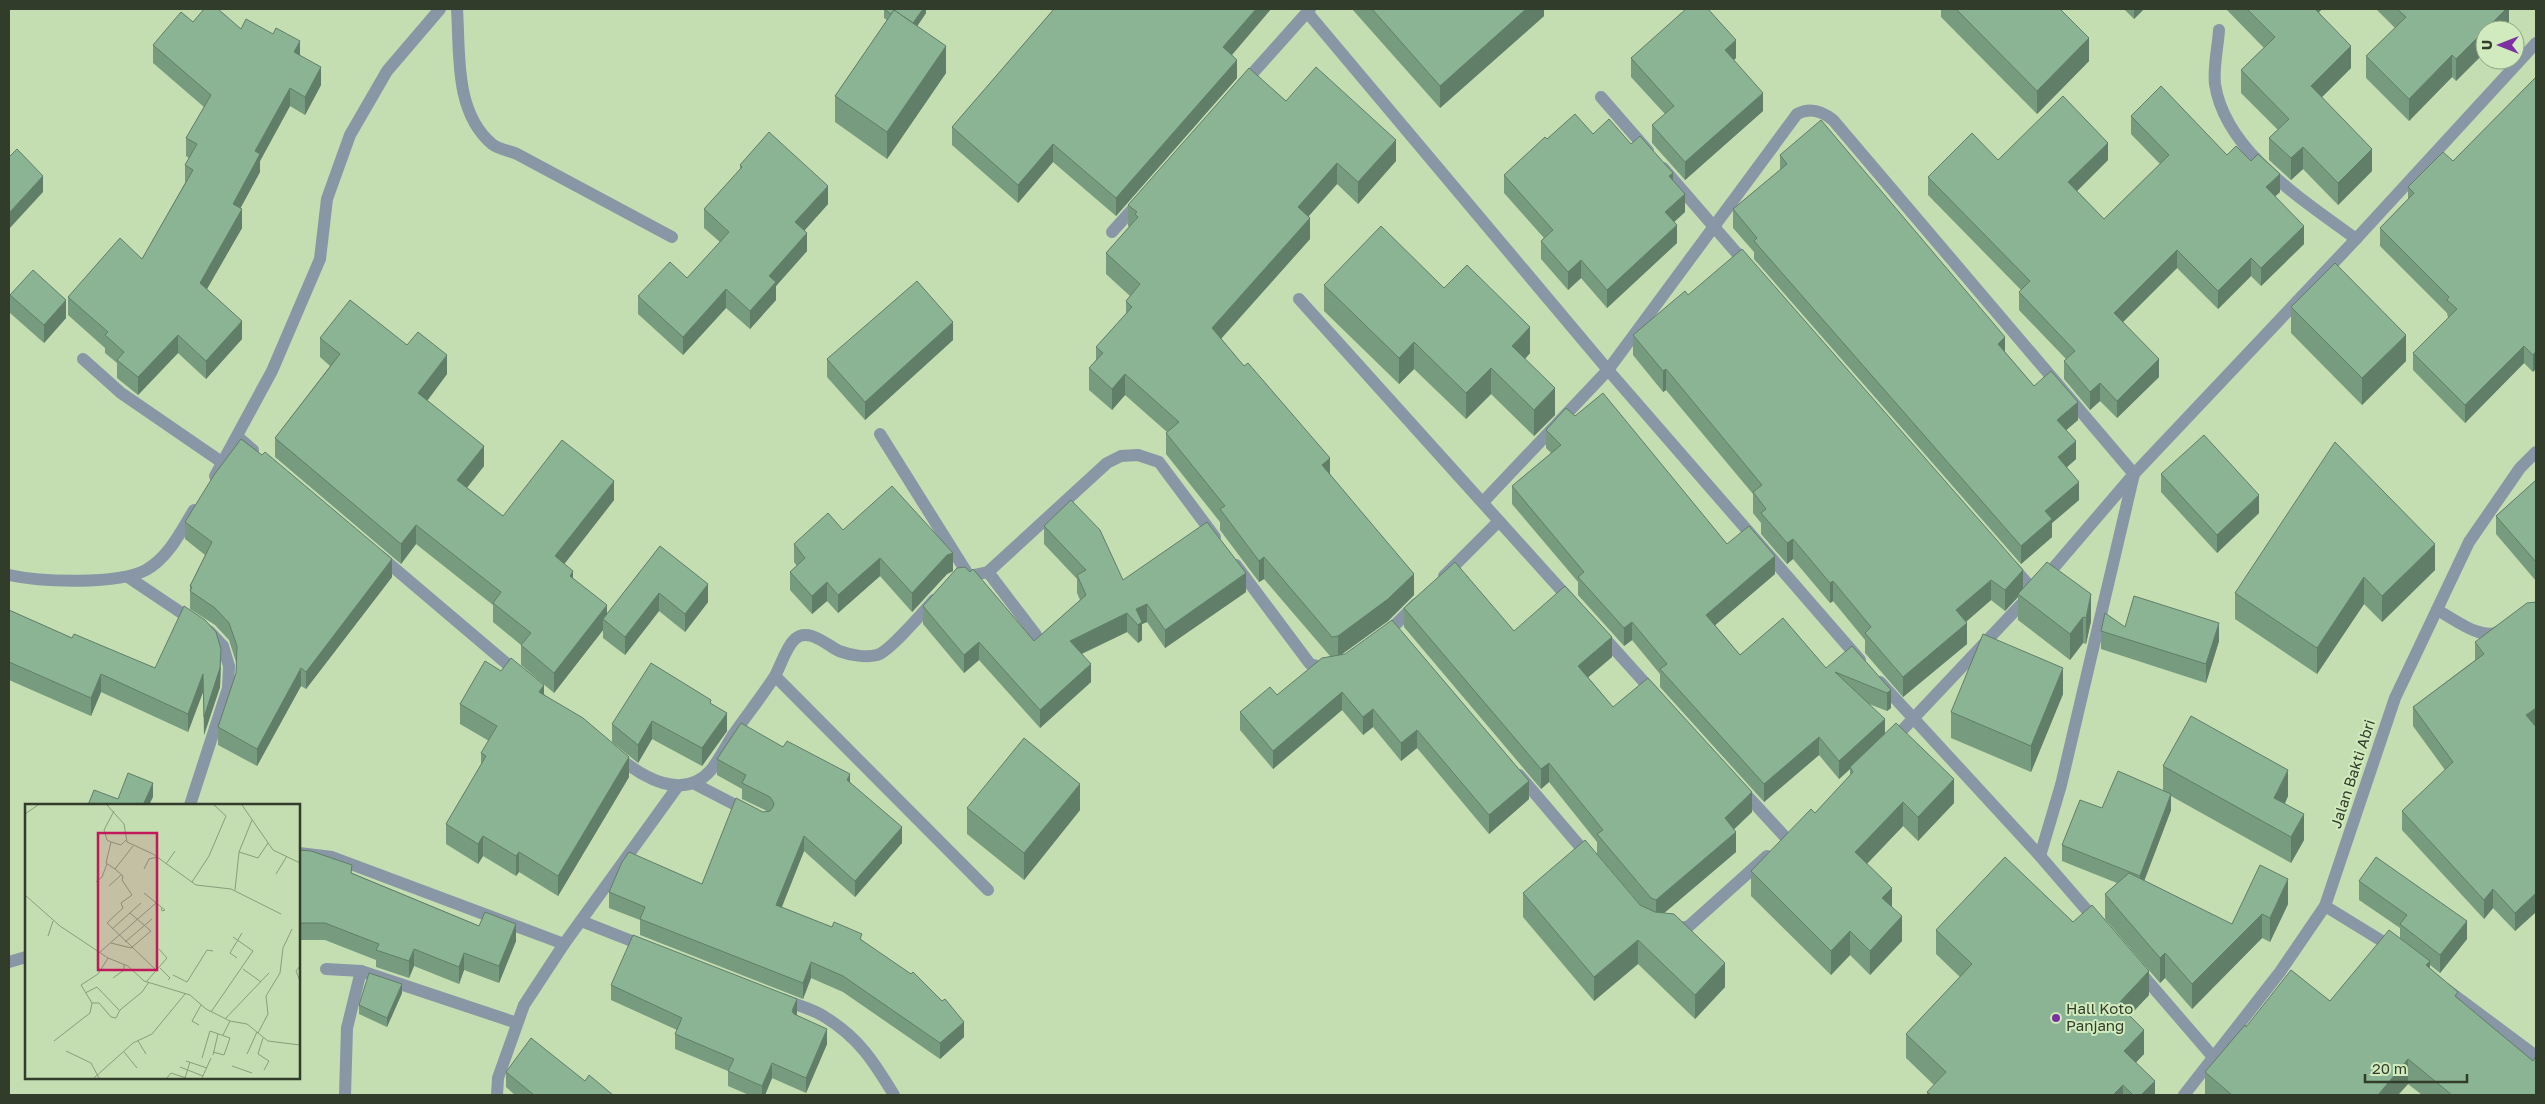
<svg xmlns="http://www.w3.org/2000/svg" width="2545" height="1104" font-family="'Golos Text',sans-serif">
<rect width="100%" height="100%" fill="#c4ddb1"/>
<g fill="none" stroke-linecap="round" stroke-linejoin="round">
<!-- service -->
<g stroke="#8896a6" stroke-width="12">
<polyline points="880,434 969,576"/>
<polyline points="988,572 1036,635"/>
<polyline points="693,783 749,812"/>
<polyline points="345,1095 347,1028 361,971"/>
</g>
<!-- minor -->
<g stroke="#8896a6" stroke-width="12">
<path d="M457,9C460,53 454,112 492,144C498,149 510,151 517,154L672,237"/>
<polyline points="1307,12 1608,370 1860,660"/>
<path d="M2219,30C2218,47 2213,67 2215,84C2225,152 2305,201 2356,239"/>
<polyline points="1243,84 1310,9"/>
<polyline points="1601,97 1648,151"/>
<polyline points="1663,168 1748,266"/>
<polyline points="1112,232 1139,202"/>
<polyline points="1299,299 1572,602"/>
<polyline points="83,359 121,393 223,463"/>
<polyline points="238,437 253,450"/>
<polyline points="215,476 272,371 320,259 327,199 350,135 387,71 440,9"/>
<path d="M1483,502L1608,370L1797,114C1810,107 1822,111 1833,120L2134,474L2061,785L2040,856"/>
<polyline points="380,556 519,674"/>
<polyline points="1236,565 1310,664 1324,668 1330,667"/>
<polyline points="2012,566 2034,591"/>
<path d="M9,575C41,582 117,585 146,570C169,557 181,531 194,510"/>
<polyline points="1444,576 1499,521"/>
<polyline points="128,577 210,632 223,646 229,666 228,688 190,805"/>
<polyline points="960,578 988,572 1107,463 1121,456 1138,455 1159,462 1215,537"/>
<polyline points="2044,579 2134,474 2356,239 2536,43"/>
<path d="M2437,610C2453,618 2482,642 2499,631"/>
<polyline points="1393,627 1416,604"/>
<polyline points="1600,633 1654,693"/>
<polyline points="775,676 988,890"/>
<polyline points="1880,682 2040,856 2098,923"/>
<polyline points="1892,741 2029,596"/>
<path d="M617,756C642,777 683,802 711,770C719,760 726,746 733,735C747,715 762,696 775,676C781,665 786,647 795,639C808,627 827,645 839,651C850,655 866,658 877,655C889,652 924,611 934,600"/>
<polyline points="1519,775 1589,857"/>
<polyline points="1741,789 1787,839"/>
<polyline points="299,853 332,857 564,944 678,786"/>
<polyline points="2325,906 2395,949"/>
<polyline points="581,921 647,947"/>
<polyline points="1672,930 1689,926 1767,856"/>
<polyline points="9,962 26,957"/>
<polyline points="326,969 361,971 517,1023"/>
<polyline points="2139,971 2214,1058"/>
<polyline points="2446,989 2536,1056"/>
<path d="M782,999C796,1005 813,1009 825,1017C859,1038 874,1062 894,1095"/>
<polyline points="497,1095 498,1078 524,1005 564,944"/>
<polyline points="2184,1095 2280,972 2325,906 2395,698 2469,542 2520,468 2536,452"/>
</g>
</g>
<!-- wall -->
<g fill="#779b7f">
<polygon points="884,9 926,9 926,13 917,26 946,73 887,159 835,122 835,96 887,20 884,18"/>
<polygon points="1054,9 1271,9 1232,55 1237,78 1116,216 1053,162 1018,203 952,145 952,127"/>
<polygon points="1352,9 1544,9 1544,16 1440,108"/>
<polygon points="1941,9 2060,9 2089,61 2037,114 1941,17"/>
<polygon points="2124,9 2144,9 2134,19"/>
<polygon points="2226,9 2322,9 2319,12 2351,68 2322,97 2372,171 2338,205 2303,169 2291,180 2269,160 2269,138 2278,130 2241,93 2241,70 2264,48"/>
<polygon points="2376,9 2509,9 2509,28 2456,81 2452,77 2409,121 2366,78 2366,56 2395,28"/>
<polygon points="193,22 241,29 300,55 321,85 305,115 290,106 260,161 260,172 240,208 242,228 207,289 242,339 206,379 178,353 138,395 117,378 117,363 105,353 105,348 68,315 68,297 142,259 185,183 185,165 189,158 186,156 186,138 204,107 153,63 153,45"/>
<polygon points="1631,58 1736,58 1734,60 1763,111 1685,180 1652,143 1652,125 1665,114 1631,77"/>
<polygon points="2536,77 2533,372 2524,363 2465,423 2413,370 2413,353 2448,318 2447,313 2380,246 2380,228 2408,199 2408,187 2453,161"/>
<polygon points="1286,101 1396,161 1358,204 1337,184 1308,217 1310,239 1221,338 1330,474 1414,595 1388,621 1342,654 1529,799 1489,834 1417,748 1401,761 1373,727 1363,735 1342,710 1273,769 1240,730 1240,712 1277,695 1330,656 1264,579 1259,582 1220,530 1220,522 1166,454 1166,433 1167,432 1125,395 1112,410 1089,390 1089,368 1096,360 1096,347 1126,314 1126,301 1130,296 1106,274 1106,253 1129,227 1128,226 1128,205"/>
<polygon points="2131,116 2227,155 2280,192 2275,196 2304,244 2261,286 2251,276 2218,309 2177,268 2123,322 2159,377 2117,418 2100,401 2090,410 2064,379 2064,361 2066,359 2019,310 2019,292 2021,290 1928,195 1928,177 1998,160 2108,160 2077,191 2104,219 2160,164 2131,134"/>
<polygon points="1593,134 1631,144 1673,180 1685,212 1674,222 1677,243 1607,308 1581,278 1568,290 1541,259 1541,241 1544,238 1504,193 1504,175 1547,139"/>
<polygon points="1780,155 2005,352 2034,386 2078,420 2066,430 2076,459 2067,467 2079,500 2052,523 2052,537 2021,564 1754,259 1754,252 1733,228 1733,209 1780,170"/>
<polygon points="740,165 828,204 804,231 807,251 776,286 776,300 750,329 726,308 683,355 638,314 638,296 687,278 720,242 704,228 704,209 740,170"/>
<polygon points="1324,285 1444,288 1530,353 1525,359 1555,415 1534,436 1491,394 1466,419 1414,369 1399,384 1324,311"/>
<polygon points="10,295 66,318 44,343 10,313"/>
<polygon points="1688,295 2023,588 2091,621 2086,644 2083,643 2070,660 2018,620 2018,597 2005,611 1991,600 1966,622 1967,644 1903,697 1865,653 1865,640 1833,601 1830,603 1793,559 1787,564 1761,534 1761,523 1753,513 1753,494 1666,390 1663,392 1633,355 1633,335"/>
<polygon points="2291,307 2406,361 2362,405 2291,333"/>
<polygon points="320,338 407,345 447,374 427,401 484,466 467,488 503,516 614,500 564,564 573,578 607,614 660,546 708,602 685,632 659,611 625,655 603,638 603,630 554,693 521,665 521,645 493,622 493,605 416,544 401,564 275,457 275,438 330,366 320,357"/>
<polygon points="953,340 865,420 827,377 827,359"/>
<polygon points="1575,416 1727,544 1775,574 1715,625 1740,655 1826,668 1891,690 1891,708 1887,711 1869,704 1885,735 1954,803 1918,841 1903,826 1867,864 1892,907 1902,941 1870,975 1850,955 1831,975 1751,896 1751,871 1815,813 1850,776 1850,769 1839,779 1819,755 1764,802 1660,687 1660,674 1632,640 1624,646 1578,595 1578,582 1512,504 1512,486 1551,453 1546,448 1546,430"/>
<polygon points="2161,474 2259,513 2217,553 2161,492"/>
<polygon points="2536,480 2536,581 2496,534 2496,516"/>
<polygon points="185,522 392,577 306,689 301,686 257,766 218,745 218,727 236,673 236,662 229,640 215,625 190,609 190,586 205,555 185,539"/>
<polygon points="1044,526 1123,580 1246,592 1165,648 1147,622 1142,624 1142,640 1138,643 1127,632 1082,654 1091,682 1040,728 979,660 964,673 923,624 923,606 1034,641 1080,600 1077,593 1077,579 1044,544"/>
<polygon points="843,530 953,571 947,574 912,612 880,576 838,613 827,601 812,614 790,590 790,572 797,566 794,562 794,544"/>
<polygon points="2435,570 2382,622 2364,604 2317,674 2235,619 2235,593"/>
<polygon points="1404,608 1514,631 1612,657 1588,677 1613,707 1752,812 1734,829 1736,852 1664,913 1725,987 1695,1019 1638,964 1594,1001 1523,917 1523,893 1641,906 1597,854 1597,842 1549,782 1541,789 1404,627"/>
<polygon points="9,610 72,638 155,668 221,667 220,687 204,735 203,692 188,732 101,692 91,716 9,680"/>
<polygon points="2125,627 2219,641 2206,683 2101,649 2101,631"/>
<polygon points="2475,642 2536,727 2536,912 2515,931 2493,908 2484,919 2402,830 2402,811 2445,770 2413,726 2413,707 2475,660"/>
<polygon points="501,671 544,694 629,777 558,896 519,872 516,876 483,856 478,864 446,844 446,824 481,765 481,753 489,741 460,724 460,704"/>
<polygon points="2063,694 2031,772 1951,738 1951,712"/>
<polygon points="711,704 727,731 702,766 652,739 638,763 612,742 612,724"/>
<polygon points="783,747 850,782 902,843 855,897 804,851 782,907 862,940 964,1037 940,1059 843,992 811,978 803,999 640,935 640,920 609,908 609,892 702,884 763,812 767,811 742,799 742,789 717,775 717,759"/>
<polygon points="2163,766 2288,796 2285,804 2304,840 2291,863 2171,796 2171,810 2144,881 2232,924 2288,904 2270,942 2262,938 2192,1009 2165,978 2160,983 2105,919 2105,894 2117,883 2062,861 2062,845 2102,808 2163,790"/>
<polygon points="967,808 1080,810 1024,880 967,834"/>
<polygon points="299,850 352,873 516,941 499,983 464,970 459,984 414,966 409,978 376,967 376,960 325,940 299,940"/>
<polygon points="2359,881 2467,939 2440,973 2430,965 2430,968 2458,998 2536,1095 2422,1095 2408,1084 2398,1095 2205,1095 2205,1072 2246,1027 2330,1001 2400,938 2400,928 2359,900"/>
<polygon points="1936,930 2149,995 2129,1016 2144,1054 2136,1062 2155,1095 1927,1095 1927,1092 1934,1085 1906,1058 1906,1034 1960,977 1936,954"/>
<polygon points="611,985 797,1014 796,1015 827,1044 806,1093 772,1078 765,1095 749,1095 728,1086 728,1071 675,1049 675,1034 677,1030 611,1000"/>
<polygon points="402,993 387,1027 359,1014 359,1005"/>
<polygon points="506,1072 585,1081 613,1095 515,1095 506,1087"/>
</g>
<!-- shaded-wall -->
<g fill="#617e68">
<polygon points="923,9 926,9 926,13 910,37 910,27"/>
<polygon points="1256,9 1271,9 1223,65 1223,47"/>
<polygon points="1526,9 1544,9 1544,16 1440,108 1440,86"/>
<polygon points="2134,9 2144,9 2134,19"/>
<polygon points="2308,9 2322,9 2308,23"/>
<polygon points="2506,9 2509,9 2509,28 2507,30 2485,30"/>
<polygon points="2485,30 2485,52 2456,81 2456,59"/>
<polygon points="2089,38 2089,61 2037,114 2037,91"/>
<polygon points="1736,40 1736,58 1725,68 1725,50"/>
<polygon points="300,41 300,59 294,52"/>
<polygon points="946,46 946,73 887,159 887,132"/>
<polygon points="2351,46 2351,68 2311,108 2311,86"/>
<polygon points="2452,55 2452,77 2409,121 2409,99"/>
<polygon points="1237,60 1237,78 1116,216 1116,198"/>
<polygon points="321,67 321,85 305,115 305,97"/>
<polygon points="290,88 290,106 260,161 260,172 233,222 233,204 255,151"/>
<polygon points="1763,93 1763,111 1685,180 1685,162"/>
<polygon points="1396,140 1396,161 1358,204 1358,182"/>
<polygon points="2108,143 2108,160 2068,200 2068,182"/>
<polygon points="1053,144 1053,162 1018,203 1018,185"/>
<polygon points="2303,147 2303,169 2291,180 2291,158"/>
<polygon points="2372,149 2372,171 2338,205 2338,183"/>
<polygon points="1337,163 1337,184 1298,228 1298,207"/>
<polygon points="1673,173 1673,191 1669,176"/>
<polygon points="2280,174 2280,192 2266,205 2266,187"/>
<polygon points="43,176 43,192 9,229 9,213"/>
<polygon points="828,186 828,204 795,241 795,222"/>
<polygon points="1685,194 1685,212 1665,230 1665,212"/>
<polygon points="242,209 242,228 200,301 200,283"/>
<polygon points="1310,218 1310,239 1212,349 1212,328"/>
<polygon points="1677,225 1677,243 1607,308 1607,290"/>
<polygon points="2304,226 2304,244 2261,286 2261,268"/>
<polygon points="807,233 807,251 776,286 776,300 750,329 750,311 769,276"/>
<polygon points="2177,250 2177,268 2114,331 2114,313"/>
<polygon points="2251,258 2251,276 2218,309 2218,291"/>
<polygon points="1581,260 1581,278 1568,290 1568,272"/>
<polygon points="726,289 726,308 683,355 683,337"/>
<polygon points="66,300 66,318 44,343 44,325"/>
<polygon points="242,321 242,339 206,379 206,361"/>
<polygon points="953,322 953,340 865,420 865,402"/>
<polygon points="1530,327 1530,353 1512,373 1512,346"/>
<polygon points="178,335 178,353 138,395 138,377"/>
<polygon points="2406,335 2406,361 2362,405 2362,378"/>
<polygon points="2005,337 2005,355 1998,344"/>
<polygon points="1414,342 1414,369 1399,384 1399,358"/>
<polygon points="2524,346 2524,363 2465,423 2465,405"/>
<polygon points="2536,351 2536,369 2533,372 2533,355"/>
<polygon points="447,355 447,374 418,413 418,393"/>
<polygon points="2159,359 2159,377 2117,418 2117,401"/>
<polygon points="1491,368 1491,394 1466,419 1466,393"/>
<polygon points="1666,369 1666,390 1663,392 1663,371"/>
<polygon points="1125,374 1125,395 1112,410 1112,389"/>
<polygon points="2100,383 2100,401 2090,410 2090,392"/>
<polygon points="1555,388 1555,415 1534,436 1534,410"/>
<polygon points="2078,402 2078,420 2057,438 2057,420"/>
<polygon points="2076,441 2076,459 2058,475 2058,457"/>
<polygon points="484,446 484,466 457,500 457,480"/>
<polygon points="1330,458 1330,479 1322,465"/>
<polygon points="614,481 614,500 555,576 555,556"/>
<polygon points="2079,482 2079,500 2052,523 2052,537 2021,564 2021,546 2045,511"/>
<polygon points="2259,495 2259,513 2217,553 2217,535"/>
<polygon points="416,525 416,544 401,564 401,544"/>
<polygon points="1793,539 1793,559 1787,564 1787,543"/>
<polygon points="2435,544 2435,570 2382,622 2382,596"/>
<polygon points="953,553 953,571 947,574 912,612 912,593 947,555"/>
<polygon points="1775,556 1775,574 1706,633 1706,615"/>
<polygon points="1264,557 1264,579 1259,582 1259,561"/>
<polygon points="880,558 880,576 838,613 838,595"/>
<polygon points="392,559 392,577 306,689 306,672"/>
<polygon points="2023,570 2023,591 2018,594 2018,597 2005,611 2005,590"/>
<polygon points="573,571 573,591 570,576"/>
<polygon points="1246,573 1246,592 1165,648 1165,630"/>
<polygon points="1414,574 1414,595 1388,621 1338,657 1338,636"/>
<polygon points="2364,577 2364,604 2317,674 2317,648"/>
<polygon points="1991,580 1991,600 1956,630 1956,610"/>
<polygon points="1833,581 1833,601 1830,603 1830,583"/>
<polygon points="827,582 827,601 812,614 812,596"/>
<polygon points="708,584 708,602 685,632 685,614"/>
<polygon points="659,593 659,611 625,655 625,637"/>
<polygon points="2091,594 2091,621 2086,644 2086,618"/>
<polygon points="1147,604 1147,622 1142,624 1142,640 1138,643 1138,625 1136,609"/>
<polygon points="607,605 607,623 603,619 603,630 554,693 554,673"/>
<polygon points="1127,613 1127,632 1070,659 1070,641"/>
<polygon points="2083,617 2083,643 2070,660 2070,634"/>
<polygon points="1632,622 1632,640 1624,646 1624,628"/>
<polygon points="1967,623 1967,644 1903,697 1903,677"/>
<polygon points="2219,623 2219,641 2206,683 2206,664"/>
<polygon points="1612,637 1612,657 1578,686 1578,666"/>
<polygon points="979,642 979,660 964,673 964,655"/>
<polygon points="221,649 220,687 204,735 204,717"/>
<polygon points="1091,664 1091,682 1040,728 1040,710"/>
<polygon points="301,668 301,686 257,766 257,749"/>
<polygon points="2063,668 2063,694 2031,772 2031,746"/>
<polygon points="101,674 101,692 91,716 91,698"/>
<polygon points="203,674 203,692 188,732 188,714"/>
<polygon points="544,685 544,706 539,692"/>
<polygon points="1891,690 1891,708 1887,711 1887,693"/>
<polygon points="1342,692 1342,710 1273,769 1273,751"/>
<polygon points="2536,708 2536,726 2526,734 2526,715"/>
<polygon points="1373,709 1373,727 1363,735 1363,717"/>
<polygon points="727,713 727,731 702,766 702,748"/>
<polygon points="1885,719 1885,736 1850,767 1850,769 1839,779 1839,761"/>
<polygon points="652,721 652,739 638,763 638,745"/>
<polygon points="1417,730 1417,748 1401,761 1401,743"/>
<polygon points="1819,737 1819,755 1764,802 1764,784"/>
<polygon points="629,757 629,777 558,896 558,876"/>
<polygon points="1549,763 1549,782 1541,789 1541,769"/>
<polygon points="2288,770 2288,796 2274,824 2274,798"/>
<polygon points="850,774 850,790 847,780"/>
<polygon points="1954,779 1954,803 1918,841 1918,817"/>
<polygon points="1529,781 1529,799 1489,834 1489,815"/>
<polygon points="153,783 153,797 149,805 143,805"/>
<polygon points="1080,784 1080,810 1024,880 1024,853"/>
<polygon points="1752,792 1752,812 1725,838 1725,818"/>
<polygon points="2171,794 2171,810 2140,892 2140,876"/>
<polygon points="1903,802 1903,826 1855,876 1855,852"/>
<polygon points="2304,814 2304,840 2291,863 2291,837"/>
<polygon points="902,827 902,843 855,897 855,881"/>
<polygon points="1736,832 1736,852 1656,920 1656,900"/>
<polygon points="483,836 483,856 478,864 478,844"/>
<polygon points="804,836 804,851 776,921 776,905"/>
<polygon points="519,852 519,872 516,876 516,856"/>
<polygon points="2288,879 2288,904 2270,942 2270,918"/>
<polygon points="1892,888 1892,912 1882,898"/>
<polygon points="2493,889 2493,908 2484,919 2484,900"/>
<polygon points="2536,893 2536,912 2515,931 2515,913"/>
<polygon points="2262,914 2262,938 2192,1009 2192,984"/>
<polygon points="1902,916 1902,941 1870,975 1870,951"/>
<polygon points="2467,921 2467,939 2440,973 2440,955"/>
<polygon points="516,924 516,941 499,983 499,966"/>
<polygon points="1850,931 1850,955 1831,975 1831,951"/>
<polygon points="1638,940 1638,964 1594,1001 1594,977"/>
<polygon points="414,949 414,966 409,978 409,961"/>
<polygon points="464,953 464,970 459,984 459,967"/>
<polygon points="2165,953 2165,978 2160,983 2160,958"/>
<polygon points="2430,961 2430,985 2426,965"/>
<polygon points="811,962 811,978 803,999 803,983"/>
<polygon points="1725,963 1725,987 1695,1019 1695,995"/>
<polygon points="2149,971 2149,995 2118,1028 2118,1004"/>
<polygon points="402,984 402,993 387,1027 387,1018"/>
<polygon points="797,999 797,1014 792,1026 792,1011"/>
<polygon points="964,1022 964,1037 940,1059 940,1043"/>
<polygon points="827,1029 827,1044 806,1093 806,1078"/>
<polygon points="2144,1030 2144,1054 2124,1075 2124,1051"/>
<polygon points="2408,1059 2408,1084 2398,1095 2378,1095"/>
<polygon points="772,1063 772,1078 765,1095 762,1095 762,1086"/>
<polygon points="2155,1081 2155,1095 2141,1095"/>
<polygon points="2123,1085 2123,1095 2113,1095"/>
</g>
<!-- building -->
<g fill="#8ab494" stroke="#617e68">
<polygon points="204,9 218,9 241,29 246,19 273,34 276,28 300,41 294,52 321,67 305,97 290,88 255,151 260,154 233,204 242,209 200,283 242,321 206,361 178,335 138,377 117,360 124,352 105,335 108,332 68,297 120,238 142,259 193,170 185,165 197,144 186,138 211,95 153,45 181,12 193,22"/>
<polygon points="884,9 923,9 913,23 894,10 891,14"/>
<polygon points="1054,9 1256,9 1223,47 1237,60 1116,198 1053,144 1018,185 952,127"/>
<polygon points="1372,9 1526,9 1440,86"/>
<polygon points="1686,9 1708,9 1736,40 1725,50 1763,93 1685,162 1652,125 1674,106 1631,58"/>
<polygon points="1956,9 2060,9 2089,38 2037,91"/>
<polygon points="2247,9 2315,9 2351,46 2311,86 2372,149 2338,183 2303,147 2291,158 2269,138 2289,119 2241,70 2275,37"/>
<polygon points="2397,9 2506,9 2456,59 2452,55 2409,99 2366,56 2406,17"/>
<polygon points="894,10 946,46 887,132 835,96"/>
<polygon points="1316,67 1396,140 1358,182 1337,163 1298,207 1310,218 1212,328 1244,366 1248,363 1330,458 1322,465 1414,574 1388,599 1338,636 1332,637 1264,557 1259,561 1220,509 1225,506 1166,433 1179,422 1125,374 1112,389 1089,368 1103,353 1096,347 1132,307 1126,301 1140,284 1106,253 1138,217 1135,214 1137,212 1128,205 1249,68 1286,101"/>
<polygon points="2536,77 2536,351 2533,355 2524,346 2465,405 2413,353 2457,309 2447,300 2449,297 2380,228 2414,193 2408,187 2443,152 2453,161"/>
<polygon points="2161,86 2227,155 2236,146 2251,161 2258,154 2280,174 2266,187 2304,226 2261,268 2251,258 2218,291 2177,250 2114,313 2159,359 2117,401 2100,383 2090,392 2064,361 2075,351 2019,292 2030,281 1928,177 1972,133 1998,160 2063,96 2108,143 2068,182 2104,219 2169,155 2131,116"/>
<polygon points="1575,114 1593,134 1609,119 1631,144 1640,136 1673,173 1669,176 1685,194 1665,212 1677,225 1607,290 1581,260 1568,272 1541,241 1553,230 1504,175 1545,137 1547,139"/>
<polygon points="1821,120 2005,337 1998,344 2034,386 2051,371 2078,402 2057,420 2076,441 2058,457 2079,482 2045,511 2052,519 2021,546 1754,241 1757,238 1733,209 1787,164 1780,155"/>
<polygon points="769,132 828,186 795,222 807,233 769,276 776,282 750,311 726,289 683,337 638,296 670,262 687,278 729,232 704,209 742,167 740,165"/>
<polygon points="17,149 43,176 9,213 9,157"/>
<polygon points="1381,226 1444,288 1467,265 1530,327 1512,346 1555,388 1534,410 1491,368 1466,393 1414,342 1399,358 1324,285"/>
<polygon points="1742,249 2023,570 2005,590 1991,580 1956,610 1967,623 1903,677 1865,633 1871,627 1833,581 1830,583 1793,539 1787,543 1761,513 1766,509 1753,492 1762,485 1666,369 1663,371 1633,335 1685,291 1688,295"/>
<polygon points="2335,263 2406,335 2362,378 2291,307"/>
<polygon points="33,270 66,300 44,325 10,295"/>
<polygon points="917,281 953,322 865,402 827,359"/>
<polygon points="350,300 407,345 418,332 447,355 418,393 484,446 457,480 503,516 562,440 614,481 555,556 573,571 570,576 607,605 554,673 521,645 531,633 493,603 501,592 416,525 401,544 275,438 340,354 320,338"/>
<polygon points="1603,393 1727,544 1749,526 1775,556 1706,615 1740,655 1783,618 1826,668 1852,646 1891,690 1887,693 1835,672 1885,719 1839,761 1819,737 1764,784 1660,669 1667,664 1632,622 1624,628 1578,577 1584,572 1512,486 1561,445 1546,430 1566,408 1575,416"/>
<polygon points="2204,435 2259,495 2217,535 2161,474"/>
<polygon points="241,439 262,455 265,452 392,559 306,672 301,668 257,749 218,727 236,673 237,646 229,623 215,608 190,591 192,587 190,586 212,542 185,522 214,475"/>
<polygon points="2335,442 2435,544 2382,596 2364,577 2317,648 2235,593"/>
<polygon points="2536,480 2536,562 2496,516"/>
<polygon points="892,486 953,553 947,555 912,593 880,558 838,595 827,582 812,596 790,572 805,558 794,544 828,513 843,530"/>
<polygon points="1071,500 1100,530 1123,580 1207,522 1246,573 1165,630 1147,604 1136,609 1142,622 1138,625 1127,613 1070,641 1091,664 1040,710 979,642 964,655 923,606 957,568 965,567 970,572 973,569 1034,641 1086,595 1077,575 1086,570 1044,526"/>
<polygon points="660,546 708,584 685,614 659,593 625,637 603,619"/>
<polygon points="1455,562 1514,631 1565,586 1612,637 1578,666 1613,707 1648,678 1752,792 1725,818 1736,832 1656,900 1651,898 1597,834 1603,830 1549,763 1541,769 1404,608"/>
<polygon points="2047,562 2091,594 2086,618 2083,617 2070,634 2018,594"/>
<polygon points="2134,596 2219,623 2206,664 2101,631 2105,613 2125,627"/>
<polygon points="2536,602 2536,708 2526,715 2536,727 2536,893 2515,913 2493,889 2484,900 2402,811 2453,762 2413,707 2484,654 2475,642 2527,603"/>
<polygon points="184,606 205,620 216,632 221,649 220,668 204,717 203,674 188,714 101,674 91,698 9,662 9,610 72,638 74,634 155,668"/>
<polygon points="1392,620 1529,781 1489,815 1417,730 1401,743 1373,709 1363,717 1342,692 1273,751 1240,712 1270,687 1277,695 1322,658 1345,654"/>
<polygon points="1983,634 2063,668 2031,746 1951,712"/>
<polygon points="511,658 544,685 539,692 583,718 629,757 558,876 519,852 516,856 483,836 478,844 446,824 486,756 481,753 497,726 460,704 485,661 501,671"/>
<polygon points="651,663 711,700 710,703 727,713 702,748 652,721 638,745 612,724"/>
<polygon points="2191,716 2288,770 2274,798 2304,814 2291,837 2163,766"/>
<polygon points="741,723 783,747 787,741 850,774 847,780 902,827 855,881 804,836 776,905 832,927 834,922 862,934 860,939 911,974 913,972 942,1001 945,999 964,1022 940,1043 843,976 811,962 803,983 640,919 645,907 609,892 622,862 629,852 702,884 736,798 763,812 770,811 773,807 774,803 770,797 742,783 746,775 717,759"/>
<polygon points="1896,723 1954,779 1918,817 1903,802 1855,852 1892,888 1882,898 1902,916 1870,951 1850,931 1831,951 1751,871 1811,809 1815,813 1853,772 1850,767"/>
<polygon points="1024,738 1080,784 1024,853 967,808"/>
<polygon points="2118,771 2171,794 2140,876 2062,845 2080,800 2102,808"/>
<polygon points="128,773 153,783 143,805 88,805 94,790 118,799"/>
<polygon points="1585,840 1640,905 1655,912 1674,914 1725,963 1695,995 1638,940 1594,977 1523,893"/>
<polygon points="299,850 311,851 352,865 351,873 479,926 485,912 516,924 499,966 464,953 459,967 414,949 409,961 376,950 379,944 325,923 299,923"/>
<polygon points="2005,857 2073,922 2092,905 2149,971 2118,1004 2144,1030 2124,1051 2155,1081 2141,1095 2133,1095 2123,1085 2113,1095 1931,1095 1927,1092 1946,1072 1906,1034 1972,964 1936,930"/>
<polygon points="2376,857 2467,921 2440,955 2400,924 2407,915 2359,881"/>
<polygon points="2260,865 2288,879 2270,918 2262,914 2192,984 2165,953 2160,958 2105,894 2129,873 2232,924"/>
<polygon points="2389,930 2430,961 2426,965 2458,992 2455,996 2533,1061 2536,1056 2536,1095 2452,1095 2408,1059 2378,1095 2232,1095 2205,1072 2245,1025 2246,1027 2291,970 2330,1001"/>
<polygon points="633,935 797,999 792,1011 794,1014 827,1029 806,1078 772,1063 762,1086 728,1071 734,1059 675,1034 682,1018 611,985"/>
<polygon points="369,973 402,984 387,1018 359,1005"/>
<polygon points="531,1038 585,1081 589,1075 613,1095 534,1095 506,1072"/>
</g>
<!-- markers -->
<circle fill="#7c30a2" stroke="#d1eabe" stroke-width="2" cx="2056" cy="1018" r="5"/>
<g text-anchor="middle" stroke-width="4" stroke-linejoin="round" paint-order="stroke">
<!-- street labels -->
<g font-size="15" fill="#323c2a" stroke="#d1eabe">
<text transform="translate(2353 774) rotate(-72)" y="5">Jalan Bakti Abri</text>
</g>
<!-- poi labels -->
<g font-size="15" fill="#323c2a" stroke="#d1eabe" text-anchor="start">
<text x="2066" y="1014">Hall Koto<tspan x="2066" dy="17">Panjang</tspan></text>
</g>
</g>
<!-- overview -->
<g transform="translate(25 804)">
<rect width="275" height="275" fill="#c4ddb1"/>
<path fill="none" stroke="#8a9d7b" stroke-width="1" d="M82,1L99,20L102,38L128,50L171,81L206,85L256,110M217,1L248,46L275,59M89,7L79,26L82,36L86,38L81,59L90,65M0,10L13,1M86,38L96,41L101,36M108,42L90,65L98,72L97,76L107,91L96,99L98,104L82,119L131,166M214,48L233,54L243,39M141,60L150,47M119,65L124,55L132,53M251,70L262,52M71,78L77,73L82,60M167,78L184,52L201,12L189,1M84,82L96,71M210,86L214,48L227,16M119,89L140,106L137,107L136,104M0,91L35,122L83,154L103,162L119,177L165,191L181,205L205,217L222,220L243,237L275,241M87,125L116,99M23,132L28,117M100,138L127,115M86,139L106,144L126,127L105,109M75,148L131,99M212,154L205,149L217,129M275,162L271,167L275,177M135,164L145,174L143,176M218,165L236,178M148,171L162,178L182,146L188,147M88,174L99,166V160M122,177L142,154L134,145M60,189L72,183L94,206M67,199H74L86,213L91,214L95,206L117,188L124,178M186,208L228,147L208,133M200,215L244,169M174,221L167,217L176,201M233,229L243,210L241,192L255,169L258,144L267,125M198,231L205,217M238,234L233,250L244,257L239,266M29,237L65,209L67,199L56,181L73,170L83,154M113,237L121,250M41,247L66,259L74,274M99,248L112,264M222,250L232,228M188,251L193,230M177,254L185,227L205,234L199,251L188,248M161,257L182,264M207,262L227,269M155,263L178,272M69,274L108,239L127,230L160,190M142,274L146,269L161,274M160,274L165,258M177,274L186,254"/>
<path fill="#c2185b" fill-opacity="0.15" stroke="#c2185b" stroke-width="2.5" d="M73,29H132V166H73Z"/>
<rect width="275" height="275" fill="none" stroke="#323c2a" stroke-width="2.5"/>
</g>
<!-- border -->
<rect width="2545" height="1104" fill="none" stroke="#323c2a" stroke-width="20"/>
<!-- north arrow -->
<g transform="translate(2500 45) rotate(270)"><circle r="24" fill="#d1eabe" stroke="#91a483"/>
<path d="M0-4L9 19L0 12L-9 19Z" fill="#7c30a2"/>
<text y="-8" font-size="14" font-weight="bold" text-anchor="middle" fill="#323c2a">U</text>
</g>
<!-- scale -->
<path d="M2365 1074v8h102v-8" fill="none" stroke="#323c2a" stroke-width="2.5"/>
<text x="2372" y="1074" font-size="15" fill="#323c2a" stroke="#d1eabe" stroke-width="4" paint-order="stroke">20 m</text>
</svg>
